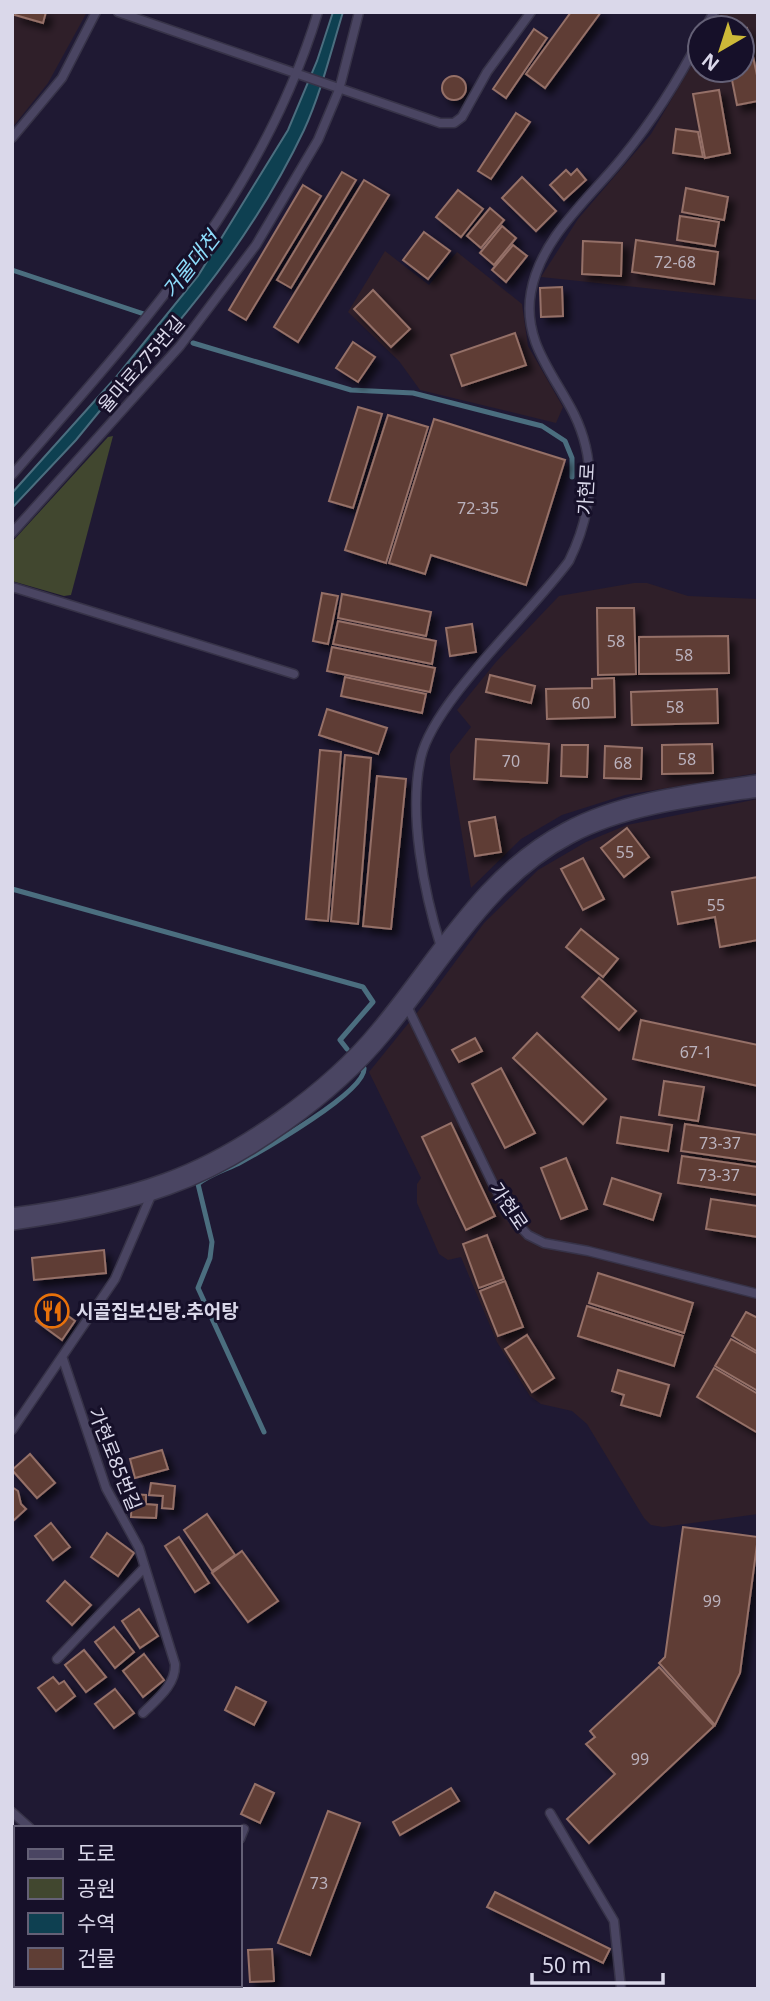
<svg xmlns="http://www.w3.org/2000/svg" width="770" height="2001" font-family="'Noto Sans','Noto Sans KR',sans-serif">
<defs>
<filter id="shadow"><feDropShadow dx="6" dy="6" stdDeviation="3.5" flood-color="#0009"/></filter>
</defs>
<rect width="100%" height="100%" fill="#1f1933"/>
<!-- industrial -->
<g fill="#2f1f29">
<polygon points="12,12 87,12 48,83 12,128"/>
<polygon points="721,12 758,12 758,300 541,277 578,219 651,134 700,51 700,70 742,70 742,28 712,28"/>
<polygon points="385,251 429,285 457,252 522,304 528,346 563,407 556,423 420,390 399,361 348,312"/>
<polygon points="634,583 647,583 688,596 758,599 758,773 625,795 562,815 521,839 471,888 450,764 450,754 471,727 457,710 496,662 559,596"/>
<polygon points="758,799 758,1514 663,1527 651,1525 644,1518 587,1424 572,1411 541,1404 530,1396 497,1342 461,1257 448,1260 439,1254 417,1203 417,1184 421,1178 369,1072 424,1004 484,923 538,870 586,842 627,825"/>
</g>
<!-- green -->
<polygon fill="#41472f" points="113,436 71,595 64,596 12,581 12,542 108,437"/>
<!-- water -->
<path fill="#0e4051" stroke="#4b6e7f" stroke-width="2" d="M333,12H343C331,51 321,93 304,130C270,202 221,272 170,332L175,338L157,341L76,440L12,508V493L117,376L198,276L288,130L317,61Z"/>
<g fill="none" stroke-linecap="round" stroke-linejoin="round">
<!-- stream -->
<g stroke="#4b6e7f" stroke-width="5">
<polyline points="12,270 144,314"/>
<polyline points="193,343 351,390 413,393 542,426 565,441 572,458 572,477"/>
<polyline points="12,889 363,987 373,1002 340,1040 347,1049"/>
<path d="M264,1432L198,1288L210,1258L212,1242L198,1184C209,1174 228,1169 241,1162C263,1150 367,1091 364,1068"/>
</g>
</g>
<!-- building -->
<g fill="#5f3e35" stroke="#957067" stroke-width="2" filter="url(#shadow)">
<polygon points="16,12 46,12 43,23 15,15"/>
<polygon points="571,12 601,12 545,88 526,74"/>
<polygon points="747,28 758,80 758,101 737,105 730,70 742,70 742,29"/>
<polygon points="534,29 547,38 506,98 493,89"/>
<circle cx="454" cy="88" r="12"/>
<polygon points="719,90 730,153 705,158 693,94"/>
<polygon points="516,113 530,122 491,179 478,171"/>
<polygon points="676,129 698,132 703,157 673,153"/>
<polygon points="577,169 586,180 564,200 550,185 566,170 571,175"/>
<polygon points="342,172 356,180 291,288 277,280"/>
<polygon points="522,177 556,211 536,231 502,198"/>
<polygon points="364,180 389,195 298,342 274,327"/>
<polygon points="303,185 321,196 246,320 229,310"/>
<polygon points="686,188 728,197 724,220 682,212"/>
<polygon points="458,190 483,209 461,237 436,217"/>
<polygon points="490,208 504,220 481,248 467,236"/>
<polygon points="680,216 719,222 715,246 677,240"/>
<polygon points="502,226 516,238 494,265 480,253"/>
<polygon points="424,232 450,251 428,279 403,260"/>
<polygon points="636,240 718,252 714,284 632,272"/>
<polygon points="583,241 622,243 621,276 582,274"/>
<polygon points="513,245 527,256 506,282 492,270"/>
<polygon points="562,287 563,316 541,317 540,288"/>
<polygon points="373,290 410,329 391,347 354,309"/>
<polygon points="515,333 526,365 462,386 451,355"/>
<polygon points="353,342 375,357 358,382 336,368"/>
<polygon points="358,407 382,414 353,508 329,501"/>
<polygon points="388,415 428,427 386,563 345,550"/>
<polygon points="434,419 565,460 526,585 431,555 425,574 389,563"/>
<polygon points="322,593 338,596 328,644 313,641"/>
<polygon points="342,594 431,612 426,636 338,618"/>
<polygon points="597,608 634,608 636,674 598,675"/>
<polygon points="338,621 436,641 432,664 333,644"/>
<polygon points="472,624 476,652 450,656 446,628"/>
<polygon points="728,636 729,673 639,674 639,637"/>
<polygon points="332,647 435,668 430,692 327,671"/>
<polygon points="490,675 535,686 531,703 486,692"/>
<polygon points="345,677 426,694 422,713 341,696"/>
<polygon points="614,678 615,717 547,719 546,689 592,688 592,679"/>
<polygon points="717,689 718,723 632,725 631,692"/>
<polygon points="327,709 387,728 378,754 319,735"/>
<polygon points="476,739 549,744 547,783 474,779"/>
<polygon points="712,744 713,773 662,774 662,745"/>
<polygon points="562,745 588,745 587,777 561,776"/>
<polygon points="605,746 642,748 641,779 604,778"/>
<polygon points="320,750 341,752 328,921 306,919"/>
<polygon points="345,755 371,758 358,924 331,921"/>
<polygon points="377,776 406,779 391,929 363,926"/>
<polygon points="495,817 501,852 475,856 469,822"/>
<polygon points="627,828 649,857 624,877 601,848"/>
<polygon points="583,858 604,899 583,910 561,869"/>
<polygon points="758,877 758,940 720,947 715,917 678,924 672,892"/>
<polygon points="581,929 618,959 603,977 566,947"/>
<polygon points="599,978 636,1011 619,1030 582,997"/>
<polygon points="641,1020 758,1045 758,1086 633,1059"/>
<polygon points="537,1033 606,1099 583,1124 513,1058"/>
<polygon points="475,1038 482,1051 459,1062 452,1050"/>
<polygon points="501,1068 535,1133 505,1148 472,1084"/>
<polygon points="664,1081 704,1087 698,1121 659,1115"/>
<polygon points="621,1117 672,1125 668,1151 617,1143"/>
<polygon points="451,1123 495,1216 466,1230 422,1137"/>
<polygon points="685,1124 758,1135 758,1162 681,1151"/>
<polygon points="682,1156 758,1167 758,1195 678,1183"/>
<polygon points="566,1158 587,1209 561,1219 541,1168"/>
<polygon points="612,1178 661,1194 653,1220 604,1204"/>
<polygon points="711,1199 758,1206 758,1237 706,1229"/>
<polygon points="487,1235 504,1279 479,1288 463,1244"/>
<polygon points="104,1250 106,1273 34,1280 32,1258"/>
<polygon points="598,1273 693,1303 684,1333 589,1303"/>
<polygon points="505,1281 523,1327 498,1336 480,1291"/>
<polygon points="49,1302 75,1321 62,1340 36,1321"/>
<polygon points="587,1306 683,1336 674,1366 578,1336"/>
<polygon points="746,1312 758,1318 758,1352 732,1336"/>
<polygon points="527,1335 554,1378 532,1392 505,1349"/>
<polygon points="731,1339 758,1354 758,1391 715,1366"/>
<polygon points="714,1368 758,1394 758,1433 697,1397"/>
<polygon points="618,1370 669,1385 660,1416 621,1405 624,1395 612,1391"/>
<polygon points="162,1450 168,1469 135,1478 130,1459"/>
<polygon points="30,1454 55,1483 37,1498 12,1470"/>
<polygon points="151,1483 175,1486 173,1509 162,1508 163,1496 149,1495"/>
<polygon points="12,1487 18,1491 21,1504 26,1509 12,1522"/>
<polygon points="132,1494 146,1495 146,1504 157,1505 156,1518 131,1517"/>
<polygon points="207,1514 235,1555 212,1571 184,1530"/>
<polygon points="51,1523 70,1547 53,1560 35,1536"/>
<polygon points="683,1527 758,1537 740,1673 715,1725 659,1663 665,1657"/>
<polygon points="107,1533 134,1553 118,1576 91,1557"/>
<polygon points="179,1537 209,1583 195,1592 165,1546"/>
<polygon points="242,1551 278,1601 248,1622 212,1573"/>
<polygon points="65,1581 91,1605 72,1625 47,1601"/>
<polygon points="139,1609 158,1636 140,1648 122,1621"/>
<polygon points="114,1627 134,1652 115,1668 95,1642"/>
<polygon points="84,1650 106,1677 86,1692 65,1665"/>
<polygon points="144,1654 164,1680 143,1697 123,1671"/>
<polygon points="659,1667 714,1726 589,1843 567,1819 615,1774 586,1744 595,1737 590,1731"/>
<polygon points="53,1677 59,1684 64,1681 75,1696 56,1711 38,1688"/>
<polygon points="236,1687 266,1702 254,1725 225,1710"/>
<polygon points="115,1689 134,1713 114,1728 95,1704"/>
<polygon points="255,1784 274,1793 260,1823 241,1814"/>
<polygon points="451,1788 459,1801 400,1835 393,1822"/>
<polygon points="328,1811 360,1823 310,1955 278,1943"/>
<polygon points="495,1892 610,1949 603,1963 487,1907"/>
<polygon points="272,1949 274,1981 250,1982 248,1950"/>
</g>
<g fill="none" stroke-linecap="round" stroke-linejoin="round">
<defs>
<g id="service">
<polyline points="118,12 440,123 454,123 462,117 487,72 531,12"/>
<polyline points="705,28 714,12"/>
<polyline points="12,138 62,78 96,12"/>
<path d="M12,475C137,331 261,199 318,12"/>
<polyline points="12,533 180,346 256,245 318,140 339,90 359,12"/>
<polyline points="12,587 294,674"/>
<path d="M441,947C424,893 408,813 421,757C434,701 532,612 569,561C592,514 598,463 574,414C554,374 522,341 531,292C541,237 589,199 622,158C653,120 678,81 700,38"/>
<polyline points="406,1004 492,1182 513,1219 528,1235 544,1243 588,1251 758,1294"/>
<path d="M63,1359L106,1488L139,1548L175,1664C176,1685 157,1699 143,1713"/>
<polyline points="12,1430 115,1279 153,1191"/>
<polyline points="57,1659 144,1568"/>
<polyline points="12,1812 30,1828"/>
<polyline points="550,1813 614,1921 621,1989"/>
<polyline points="240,1839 244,1829"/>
<polyline points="191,1985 191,1989"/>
<polyline points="212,1985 237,1989"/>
</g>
<path id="tertiary" d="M12,1219C64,1212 118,1202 167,1184C242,1157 331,1093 381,1032C440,962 484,877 568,833C624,803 696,795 758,786"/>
</defs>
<!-- service casing -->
<use href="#service" stroke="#373348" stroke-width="11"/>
<!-- tertiary casing -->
<use href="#tertiary" stroke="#373348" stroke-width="24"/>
<!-- service -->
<use href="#service" stroke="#4a4562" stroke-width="8"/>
<!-- tertiary -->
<use href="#tertiary" stroke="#4a4562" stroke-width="21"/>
</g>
<!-- icons -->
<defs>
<symbol id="restaurant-ring" viewBox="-11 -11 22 22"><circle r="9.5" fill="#161029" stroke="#e8710a" stroke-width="1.5"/><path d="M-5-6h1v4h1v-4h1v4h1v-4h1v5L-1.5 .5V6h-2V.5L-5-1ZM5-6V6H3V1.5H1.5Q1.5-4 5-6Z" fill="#e8710a"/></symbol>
</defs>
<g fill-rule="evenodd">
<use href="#restaurant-ring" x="33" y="1292" width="38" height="38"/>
</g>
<g text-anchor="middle" stroke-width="6" stroke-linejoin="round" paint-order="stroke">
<!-- number labels -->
<g font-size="16" fill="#bbb2bd">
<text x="675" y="268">72-68</text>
<text x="478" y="514">72-35</text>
<text x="616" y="647">58</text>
<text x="684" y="661">58</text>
<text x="581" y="709">60</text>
<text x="675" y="713">58</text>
<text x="687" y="765">58</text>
<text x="511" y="767">70</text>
<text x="623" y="769">68</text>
<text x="625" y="858">55</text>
<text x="716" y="911">55</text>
<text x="696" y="1058">67-1</text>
<text x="720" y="1149">73-37</text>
<text x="719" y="1181">73-37</text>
<text x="712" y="1607">99</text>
<text x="640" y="1765">99</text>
<text x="319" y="1889">73</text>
</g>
<!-- street labels -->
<g font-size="19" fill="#dad8ea" stroke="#161029">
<text transform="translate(141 364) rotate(-49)" y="7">율마로275번길</text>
<text transform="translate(586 489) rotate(-87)" y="7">가현로</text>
<text transform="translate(509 1206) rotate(56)" y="7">가현로</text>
<text transform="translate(115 1459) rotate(68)" y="7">가현로85번길</text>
</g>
<!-- poi labels -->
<g font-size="19" font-weight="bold" fill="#dad8ea" stroke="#161029" text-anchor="start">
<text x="76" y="1318">시골집보신탕.추어탕</text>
</g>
<!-- water labels -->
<g font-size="21" font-style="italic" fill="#8ddcfb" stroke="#161029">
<text transform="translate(191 265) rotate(-52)" y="7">거물대천</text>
</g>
</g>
<!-- border -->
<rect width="770" height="2001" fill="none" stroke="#dad8ea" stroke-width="28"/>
<!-- legend -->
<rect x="14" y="1826" width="228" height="161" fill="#161029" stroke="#646076" stroke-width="2"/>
<rect x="28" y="1849" width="35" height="10" fill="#4a4562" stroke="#646076" stroke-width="2"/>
<text x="77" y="1861" font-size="21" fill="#dad8ea">도로</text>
<rect x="28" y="1878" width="35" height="21" fill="#41472f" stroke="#646076" stroke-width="2"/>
<text x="77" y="1896" font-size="21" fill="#dad8ea">공원</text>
<rect x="28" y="1913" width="35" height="21" fill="#0e4051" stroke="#646076" stroke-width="2"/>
<text x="77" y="1931" font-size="21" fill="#dad8ea">수역</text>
<rect x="28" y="1948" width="35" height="21" fill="#5f3e35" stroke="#646076" stroke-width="2"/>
<text x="77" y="1966" font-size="21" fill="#dad8ea">건물</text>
<!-- north arrow -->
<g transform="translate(721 49) rotate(219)"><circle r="33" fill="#161029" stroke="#646076" stroke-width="2"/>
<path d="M0-5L12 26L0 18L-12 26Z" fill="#cdb938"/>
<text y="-10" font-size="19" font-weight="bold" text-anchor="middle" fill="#dad8ea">N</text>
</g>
<!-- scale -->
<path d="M532 1973v10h131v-10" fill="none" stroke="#dad8ea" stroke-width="3.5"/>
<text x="542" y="1973" font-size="21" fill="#dad8ea" stroke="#161029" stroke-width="5" paint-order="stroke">50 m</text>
</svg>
